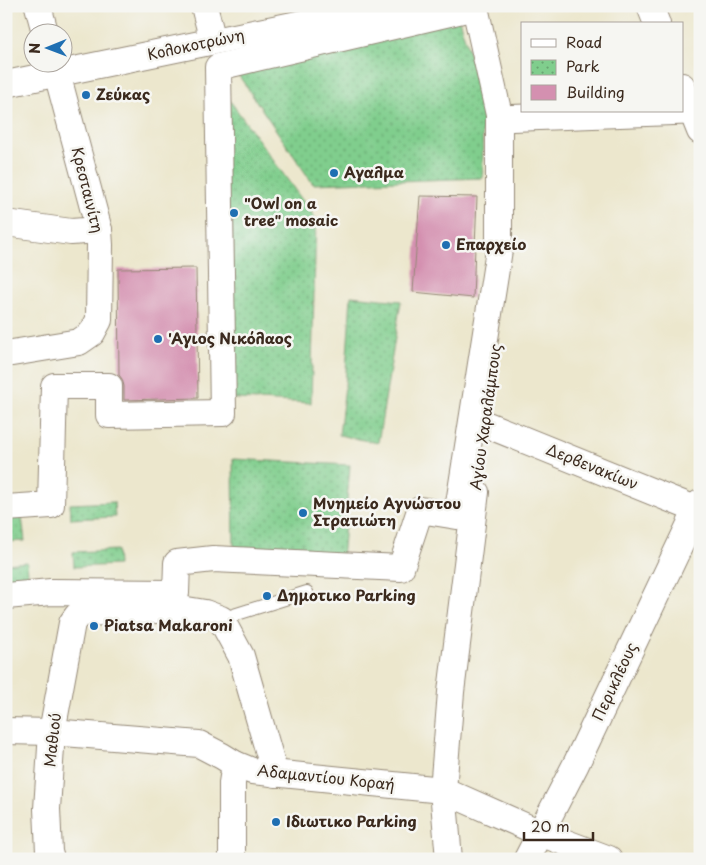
<svg xmlns="http://www.w3.org/2000/svg" width="706" height="865" font-family="'Playpen Sans',sans-serif">
<defs>
<pattern id="park-dots" width="8" height="8" patternUnits="userSpaceOnUse" patternTransform="scale(1.25)"><rect width="8" height="8" fill="#80ce8d"/><path d="M2 2h.1M6 6h.1" fill="none" stroke="#6aa773" stroke-width="1.8" stroke-linecap="round"/></pattern>
</defs>
<rect width="100%" height="100%" fill="#f6f6f2"/>
<filter id="ink" filterUnits="userSpaceOnUse"><feTurbulence type="fractalNoise" baseFrequency=".02" numOctaves="2"/><feDisplacementMap in="SourceGraphic" scale="10" xChannelSelector="R" yChannelSelector="G"/><feConvolveMatrix kernelMatrix="1 2 1 2 8 2 1 2 1" color-interpolation-filters="sRGB"/></filter>
<filter id="wash" filterUnits="userSpaceOnUse"><feTurbulence type="fractalNoise" baseFrequency=".0096" numOctaves="4" result="noise"/><feDisplacementMap in="SourceGraphic" scale="20" xChannelSelector="R" yChannelSelector="G"/><feGaussianBlur stdDeviation="1.12" result="paint"/><feColorMatrix in="noise" values="0 0 0 0 0 0 0 0 0 0 0 0 0 0 0 0 0 1.4 0 .05"/><feComposite in="paint" operator="in"/></filter>
<g filter="url(#wash)">
<rect width="100%" height="100%" fill="#ece7cd"/>
<!-- park -->
<g fill="url(#park-dots)" stroke="#5e7c56">
<polygon points="457,12 482,97 483,178 313,184 237,73"/>
<polygon points="228,98 316,219 311,403 221,398"/>
<polygon points="351,296 401,301 378,443 339,435 345,386"/>
<polygon points="233,459 350,465 342,560 234,555"/>
<polygon points="114,502 115,517 71,519 70,504"/>
<polygon points="22,517 25,541 6,542 6,519"/>
<polygon points="117,550 118,565 74,567 73,552"/>
<polygon points="27,562 29,586 6,587 6,564"/>
</g>
<g id="blocks">
<!-- building -->
<g fill="#d490b0">
<polygon points="420,196 477,197 473,298 413,292"/>
<polygon points="196,268 198,398 124,400 124,386 122,379 119,375 118,269"/>
</g>
</g>
</g>
<g filter="url(#ink)">
<use href="#blocks" fill-opacity="0" stroke="#948876" stroke-width="1"/>
<g fill="none" stroke-linecap="round" stroke-linejoin="round">
<defs>
<polyline id="lane" points="221,619 307,592"/>
<g id="street">
<polyline points="38,6 45,32"/>
<polyline points="204,6 213,41"/>
<polyline points="650,6 657,24"/>
<polyline points="6,84 385,6"/>
<polyline points="682,86 700,131"/>
<polyline points="512,118 700,111"/>
<polyline points="6,223 71,232 99,230"/>
<polyline points="6,354 79,342 92,333 99,320 100,245 99,230 54,62"/>
<polyline points="485,424 700,511"/>
<polyline points="6,508 51,505 54,386 109,386 109,415 223,413 218,67 475,7 499,115 499,250 457,516 420,510 401,568 213,559 177,563 176,593 51,592 6,596"/>
<polyline points="6,731 52,732 199,744 222,756 235,764 252,771 443,790 540,833 609,859"/>
<polyline points="51,859 49,852 47,809 52,732 72,623 77,616 84,613 181,609 205,613 221,619 241,656 275,774"/>
<polyline points="232,859 232,783 235,764"/>
<polyline points="449,859 443,790 451,692 476,492"/>
<polyline points="527,859 576,764 700,503"/>
</g>
</defs>
<!-- lane casing -->
<use href="#lane" stroke="#948876" stroke-width="14"/>
<!-- street casing -->
<use href="#street" stroke="#948876" stroke-width="28"/>
<!-- lane -->
<use href="#lane" stroke="#fff" stroke-width="12"/>
<!-- street -->
<use href="#street" stroke="#fff" stroke-width="26"/>
</g>
</g>
<!-- markers -->
<g fill="#1f6fb2" stroke="#f6f6f2" stroke-width="2">
<circle cx="86" cy="95" r="5"/>
<circle cx="334" cy="173" r="5"/>
<circle cx="234" cy="213" r="5"/>
<circle cx="446" cy="245" r="5"/>
<circle cx="158" cy="339" r="5"/>
<circle cx="303" cy="513" r="5"/>
<circle cx="267" cy="596" r="5"/>
<circle cx="94" cy="626" r="5"/>
<circle cx="276" cy="822" r="5"/>
</g>
<g text-anchor="middle" stroke-width="5" stroke-linejoin="round" paint-order="stroke">
<!-- street labels -->
<g font-size="15" fill="#3b2a1e" stroke="#f6f6f2">
<text transform="translate(196 45) rotate(-12)" y="5">Κολοκοτρώνη</text>
<text transform="translate(87 190) rotate(76)" y="5">Κρεσταινίτη</text>
<text transform="translate(486 417) rotate(-82)" y="5">Αγίου Χαραλάμπους</text>
<text transform="translate(592 467) rotate(22)" y="5">Δερβενακίων</text>
<text transform="translate(615 682) rotate(-65)" y="5">Περικλέους</text>
<text transform="translate(53 740) rotate(-84)" y="5">Μαθιού</text>
<text transform="translate(326 778) rotate(6)" y="5">Αδαμαντίου Κοραή</text>
</g>
<!-- poi labels -->
<g font-size="15" font-weight="bold" fill="#3b2a1e" stroke="#f6f6f2" text-anchor="start">
<text x="96" y="100">Ζεύκας</text>
<text x="344" y="178">Αγαλμα</text>
<text x="244" y="209">"Owl on a<tspan x="244" dy="17">tree" mosaic</tspan></text>
<text x="456" y="250">Επαρχείο</text>
<text x="168" y="344">'Αγιος Νικόλαος</text>
<text x="313" y="509">Μνημείο Αγνώστου<tspan x="313" dy="17">Στρατιώτη</tspan></text>
<text x="277" y="601">Δημοτικο Parking</text>
<text x="104" y="631">Piatsa Makaroni</text>
<text x="286" y="827">Ιδιωτικο Parking</text>
</g>
</g>
<!-- margin -->
<rect width="706" height="865" fill="none" stroke="#f6f6f2" stroke-width="25"/>
<!-- legend -->
<rect x="521" y="22" width="162" height="90" fill="#f6f6f2" stroke="#aba49d"/>
<rect x="531" y="39" width="25" height="8" fill="#ffffff" stroke="#aba49d"/>
<text x="566" y="48" font-size="15" fill="#3b2a1e">Road</text>
<rect x="531" y="60" width="25" height="15" fill="url(#park-dots)" stroke="#aba49d"/>
<text x="566" y="72" font-size="15" fill="#3b2a1e">Park</text>
<rect x="531" y="85" width="25" height="15" fill="#d490b0" stroke="#aba49d"/>
<text x="566" y="98" font-size="15" fill="#3b2a1e">Building</text>
<!-- north arrow -->
<g transform="translate(48 48) rotate(269)"><circle r="24" fill="#f6f6f2" stroke="#aba49d"/>
<path d="M0-4L9 19L0 12L-9 19Z" fill="#1f6fb2"/>
<text y="-8" font-size="14" font-weight="bold" text-anchor="middle" fill="#3b2a1e">N</text>
</g>
<!-- scale -->
<path d="M524 832v8h69v-8" fill="none" stroke="#3b2a1e" stroke-width="2.5"/>
<text x="531" y="832" font-size="15" fill="#3b2a1e" stroke="#f6f6f2" stroke-width="4" paint-order="stroke">20 m</text>
</svg>
